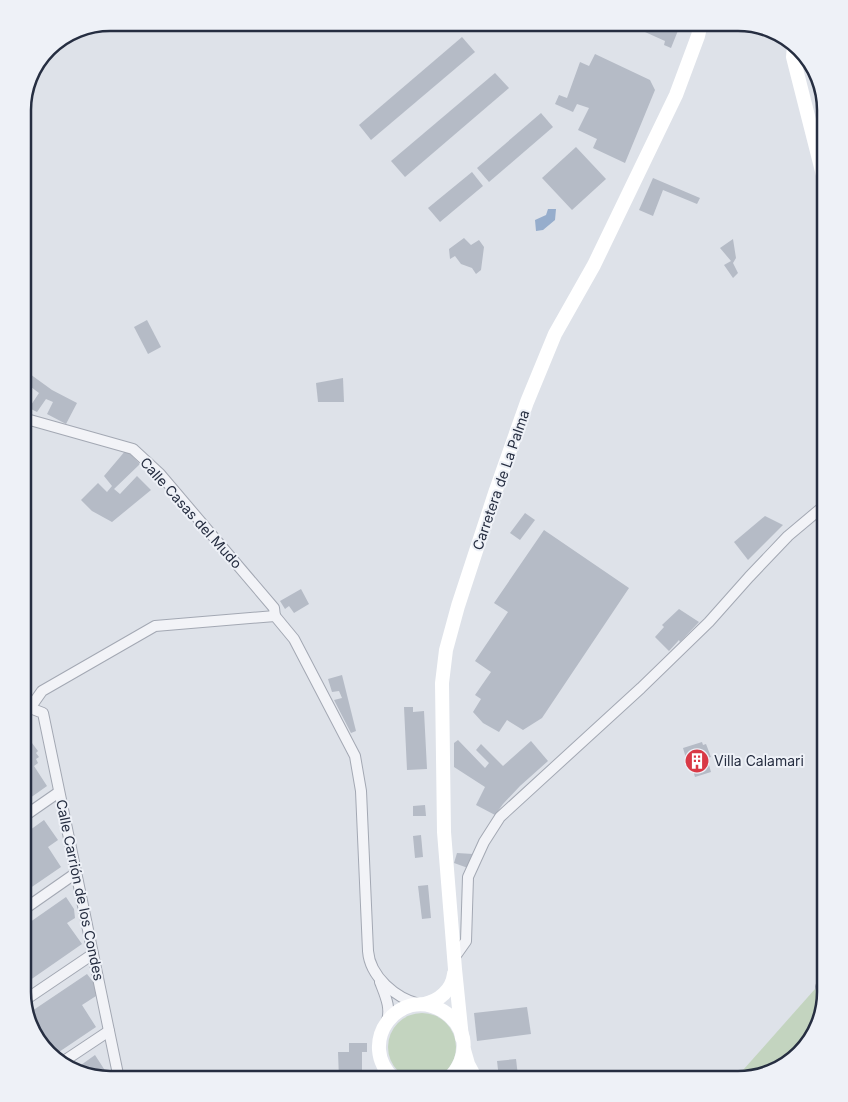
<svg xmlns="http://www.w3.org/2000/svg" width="848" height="1102" font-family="Inter,sans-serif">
<rect width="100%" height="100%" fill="#dee2e9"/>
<!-- green -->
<g fill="#c3d4bf">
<polygon points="815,989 824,998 814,1036 786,1065 735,1079"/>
<circle cx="422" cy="1047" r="34"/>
</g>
<!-- water -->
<polygon fill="#96adcc" points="548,209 556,209 555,220 543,230 536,231 535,220 546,215"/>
<!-- building -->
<g fill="#b5bbc6">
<polygon points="649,23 668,23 679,28 671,48 664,45 665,41 645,32"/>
<polygon points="462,37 475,52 371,140 359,125"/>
<polygon points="595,54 650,80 655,90 625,163 593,148 597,139 578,130 589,108 577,104 573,112 555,104 559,95 567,98 580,62 589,66"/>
<polygon points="495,73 509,88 405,177 391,161"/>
<polygon points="541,113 553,127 489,182 477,168"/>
<polygon points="576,147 606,179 572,210 542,178"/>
<polygon points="472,172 483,186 440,222 428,208"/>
<polygon points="653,178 700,198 697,204 663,190 653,216 639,210"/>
<polygon points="464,238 471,245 479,240 484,247 481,270 476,274 472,268 461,264 455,256 450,259 449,249"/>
<polygon points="733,239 736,258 733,263 738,273 733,278 724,265 731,261 720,248"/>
<polygon points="147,320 161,347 148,354 134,327"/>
<polygon points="23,369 52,390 77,403 66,424 47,414 53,402 46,399 37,412 29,408 39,393 23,381"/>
<polygon points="343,378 344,402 318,402 316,383"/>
<polygon points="126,450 140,464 114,489 120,494 137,476 151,490 112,522 92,511 81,500 98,483 107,492 112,486 104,476"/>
<polygon points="525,513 535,520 520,540 510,533"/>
<polygon points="765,516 783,525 748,560 734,542"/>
<polygon points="544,530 629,588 542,718 523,730 507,720 499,732 483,723 473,712 481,699 475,695 491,672 475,661 508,612 494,603"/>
<polygon points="301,589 309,604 294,613 289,606 285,609 280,601"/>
<polygon points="679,609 699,622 680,642 679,640 669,651 655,637 664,627 662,625"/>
<polygon points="342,675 356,731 351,733 334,700 342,698 339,691 332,692 328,679"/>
<polygon points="404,707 413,707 413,712 424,711 427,769 407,770"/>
<polygon points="29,739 38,751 36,753 39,757 36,759 38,763 34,766 47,786 23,803 23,743"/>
<polygon points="458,740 485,768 489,763 476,750 481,744 503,766 531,741 548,761 520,786 503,804 495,815 476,805 485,787 454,767 454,743"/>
<polygon points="702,742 703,745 706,744 711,757 707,758 711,772 695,777 691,764 688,765 683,748"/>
<polygon points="425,805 426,816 413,816 413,806"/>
<polygon points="44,820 58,840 48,847 61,867 23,893 23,835"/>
<polygon points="421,835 423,857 415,858 413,836"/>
<polygon points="457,853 473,854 468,868 454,863"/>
<polygon points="428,885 431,918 422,919 418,886"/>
<polygon points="66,897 74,909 75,918 67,923 82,944 23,985 23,927"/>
<polygon points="87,974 94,983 96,996 82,1005 96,1027 53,1056 37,1040 29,1013"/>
<polygon points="527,1007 531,1034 477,1041 474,1013"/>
<polygon points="349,1043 367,1043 367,1052 362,1052 362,1079 339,1079 338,1052 349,1052"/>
<polygon points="95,1055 106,1072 100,1076 101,1077 74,1070"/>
<polygon points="516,1059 518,1076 499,1078 497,1061"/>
<polygon points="529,1075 530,1079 519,1079 518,1076"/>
</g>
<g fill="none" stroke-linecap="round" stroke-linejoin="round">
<defs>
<g id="street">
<polyline points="30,420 133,449 160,474 274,608 275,616"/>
<polyline points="30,708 43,713 119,1079"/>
<path d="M23,714L30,708L42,691L155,626L275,616L294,639L355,756L361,791L368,951C370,977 396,998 419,1004"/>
<polyline points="23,817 59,792"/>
<polyline points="23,910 76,873"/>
<polyline points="454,958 466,941 468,877 484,842 500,817 641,688 709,622 749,577 788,536 825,505"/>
<path d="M380,982C385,995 392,1009 386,1023"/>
<polyline points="821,987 825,992"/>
<polyline points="25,1000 93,954"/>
<polyline points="61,1063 109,1031"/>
</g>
</defs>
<!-- street casing -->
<use href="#street" stroke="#a3a8b3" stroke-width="12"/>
<!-- street -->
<use href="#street" stroke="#f2f3f7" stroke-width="10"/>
<!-- secondary -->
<g stroke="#fff" stroke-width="14">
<polyline points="794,46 793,57 825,183"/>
<path d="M424,1004C439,1001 452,990 454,974"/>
<polyline points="462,1038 455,969 444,832 442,683 446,650 458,606 496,490 527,402 555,334 594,265 676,95 698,36 701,23"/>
<polyline points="464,1050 468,1064 476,1079"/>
<path d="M394,1079C355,1044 399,984 443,1011C453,1017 460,1027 463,1038C466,1054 459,1069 448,1079"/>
</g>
</g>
<!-- icons -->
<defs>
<symbol id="building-disc" viewBox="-11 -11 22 22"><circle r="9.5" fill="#d93946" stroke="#eef1f7"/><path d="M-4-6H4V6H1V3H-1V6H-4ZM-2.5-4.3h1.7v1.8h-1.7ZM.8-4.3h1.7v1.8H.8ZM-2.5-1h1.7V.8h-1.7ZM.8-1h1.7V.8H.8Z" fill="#fff"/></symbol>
</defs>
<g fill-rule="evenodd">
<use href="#building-disc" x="683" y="747" width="28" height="28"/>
</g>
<g text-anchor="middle" stroke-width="4" stroke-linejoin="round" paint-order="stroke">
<!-- street labels -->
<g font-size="14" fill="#262e41" stroke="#eef1f7">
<text transform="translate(501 480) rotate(-71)" y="5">Carretera de La Palma</text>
<text transform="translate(191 513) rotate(48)" y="5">Calle Casas del Mudo</text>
<text transform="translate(80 890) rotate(78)" y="5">Calle Carrión de los Condes</text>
</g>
<!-- poi labels -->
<g font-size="14" fill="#262e41" stroke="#eef1f7" text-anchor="start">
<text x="714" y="766">Villa Calamari</text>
</g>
</g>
<!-- crop -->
<path d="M0 0H848V1102H0ZM110 31H738A79 79 0 0 1 817 110V992A79 79 0 0 1 738 1071H110A79 79 0 0 1 31 992V110A79 79 0 0 1 110 31Z" fill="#eef1f7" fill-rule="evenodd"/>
<path fill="none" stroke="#262e41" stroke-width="2.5" d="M110 31H738A79 79 0 0 1 817 110V992A79 79 0 0 1 738 1071H110A79 79 0 0 1 31 992V110A79 79 0 0 1 110 31Z"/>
</svg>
